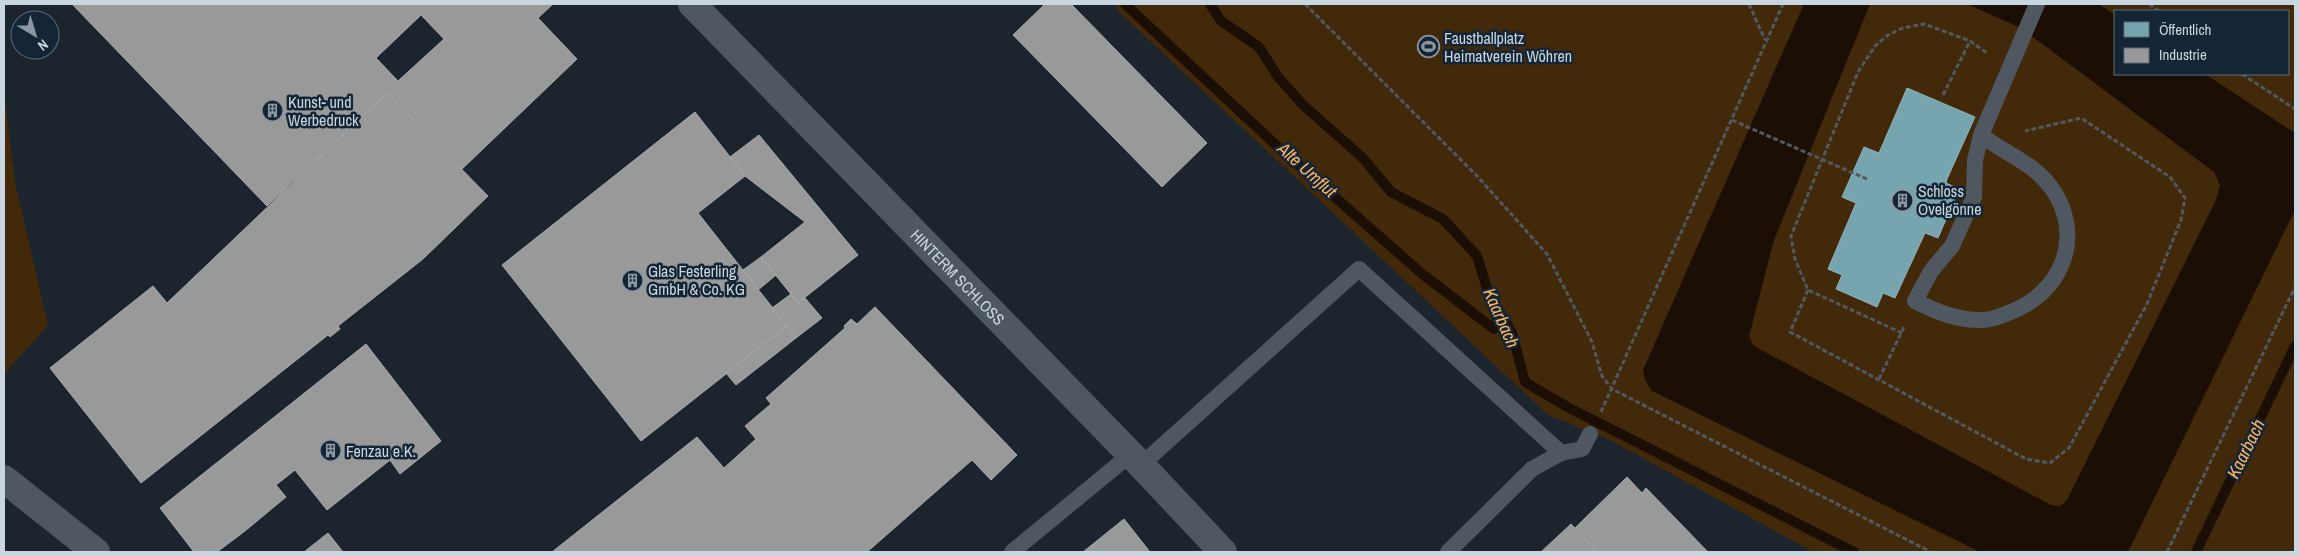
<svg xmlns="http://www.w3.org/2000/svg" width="2299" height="556" font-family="'Archivo Narrow',sans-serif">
<rect width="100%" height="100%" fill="#1c252e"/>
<!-- green -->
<g fill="#422909" fill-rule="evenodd">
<path d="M1115,4H2295V552H1813L1610,440L1548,415L1118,11ZM2115,11H2288V74H2115Z"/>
<polygon points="4,92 15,182 48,325 4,374"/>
</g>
<!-- water -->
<polygon fill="#1b0e04" points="1804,4 1870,4 1774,240 1749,336 1754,346 2051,505 2060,506 2067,500 2216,200 2220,185 2214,172 2021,28 1967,4 2099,4 2115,15 2115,74 2205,74 2295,133 2295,210 2128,552 1980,552 1652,391 1645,380 1643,370"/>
<!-- public -->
<polygon fill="#76a5af" stroke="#8fb3bd" points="1907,88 1975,117 1947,179 1946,183 1959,189 1938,238 1925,233 1895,298 1883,293 1877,307 1836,289 1842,275 1828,269 1856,203 1842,197 1864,147 1879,153"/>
<!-- industry -->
<g fill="#999" stroke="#a7abae" fill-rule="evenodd">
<path d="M72,4H553L538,18L577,59L461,170L387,93L267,206ZM421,15L444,39L398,81L376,58Z"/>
<polygon points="1045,4 1071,4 1207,143 1162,187 1013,35"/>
<polygon points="387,93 488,196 423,259 338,326 340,329 330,337 328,335 141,483 50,368 153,286 167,303"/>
<polygon points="695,112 745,176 698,213 787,326 641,441 502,265"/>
<polygon points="759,135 858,255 798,303 761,257 805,222 745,176 730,157"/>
<polygon points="761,257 776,275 758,290 743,270"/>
<polygon points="791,294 798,303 805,298 822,318 796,338 772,308"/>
<polygon points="875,307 1017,455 991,480 972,460 867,552 552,552 697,437 724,468 756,439 745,426 771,404 766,398 845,328 844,326 851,319 857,324"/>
<polygon points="787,326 796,338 736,385 726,373"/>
<polygon points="366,344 441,441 400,474 390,460 327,510 295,470 276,485 286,497 245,531 217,552 194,552 160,508"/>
<polygon points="1627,477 1642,493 1646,488 1708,552 1597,552 1575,528"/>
<polygon points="1124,519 1150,552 1083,552"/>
<polygon points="1571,524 1597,552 1541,552"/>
<polygon points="328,533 343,552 304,552"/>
</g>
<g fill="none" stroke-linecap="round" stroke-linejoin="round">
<!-- stream -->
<g stroke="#1b0e04" stroke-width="10">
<polyline points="1125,4 1277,146 1421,273 1494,329"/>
<polyline points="1210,4 1221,21 1259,47 1278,77 1303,105 1363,158 1391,192 1443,219 1477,256 1488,292 1512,333 1525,382 1571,409 1854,552"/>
<polyline points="2196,552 2295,346"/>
</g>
<!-- path -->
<g stroke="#515960" stroke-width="3" stroke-dasharray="5 2.5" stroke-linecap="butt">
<polyline points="1305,4 1478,177 1547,254 1592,342 1602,376 1612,389 1931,552"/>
<polyline points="1749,4 1765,40"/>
<polyline points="2149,4 2159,11"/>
<polyline points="2242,74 2295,109"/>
<polyline points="1943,95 1970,41"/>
<polyline points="1732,120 1867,179"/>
<polyline points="1808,290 1790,332 2026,459 2050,463 2069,448 2147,304 2181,220 2185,198 2170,177 2081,118 2025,131"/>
<polyline points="1902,333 1808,290 1795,259 1791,236 1858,72 1875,46 1888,35 1903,28 1924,24 1970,41 1987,53"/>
<polyline points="1879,379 1905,325"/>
<polyline points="1601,412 1783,4"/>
<polyline points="2167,552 2295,287"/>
</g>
<!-- service -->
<g stroke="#4f5860" stroke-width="16">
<path d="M1981,135C2008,156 2035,162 2055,193C2083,240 2061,291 2013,311C2004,315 1994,319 1984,320C1958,321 1937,312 1915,301L1931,271L1952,246L1974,197L1975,160L1981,135L2037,4"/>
<polyline points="1141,465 1359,269 1561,453"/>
<polyline points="1012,552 1131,454"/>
<polyline points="1448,552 1532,469 1561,453 1582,449 1590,434"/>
</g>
<!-- minor -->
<g stroke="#4f5860" stroke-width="28">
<path id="s1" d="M692,4L1141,465L1223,552"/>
<polyline points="4,479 96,552"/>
</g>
</g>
<!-- icons -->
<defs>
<symbol id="stadium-ring" viewBox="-11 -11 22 22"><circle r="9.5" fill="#142636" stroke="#8c97a1" stroke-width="1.5"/><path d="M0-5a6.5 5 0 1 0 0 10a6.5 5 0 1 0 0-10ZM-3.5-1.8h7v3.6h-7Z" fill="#8c97a1"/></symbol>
<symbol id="building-ring" viewBox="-11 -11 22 22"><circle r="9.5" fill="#142636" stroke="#8c97a1" stroke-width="1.5"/><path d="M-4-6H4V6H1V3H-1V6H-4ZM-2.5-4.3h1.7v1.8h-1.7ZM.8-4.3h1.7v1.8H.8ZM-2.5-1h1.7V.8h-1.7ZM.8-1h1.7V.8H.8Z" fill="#8c97a1"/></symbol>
</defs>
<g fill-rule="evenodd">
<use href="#stadium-ring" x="1416" y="34" width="25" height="25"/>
<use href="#building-ring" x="260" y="98" width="25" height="25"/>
<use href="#building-ring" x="1890" y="188" width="25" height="25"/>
<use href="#building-ring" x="620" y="268" width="25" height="25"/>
<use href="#building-ring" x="318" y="438" width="25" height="25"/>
</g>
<g text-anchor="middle" stroke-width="5" stroke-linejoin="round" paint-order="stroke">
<!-- poi labels -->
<g font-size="16" fill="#c9d5df" stroke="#142636" text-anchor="start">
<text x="1444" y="44">Faustballplatz<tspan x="1444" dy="18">Heimatverein Wöhren</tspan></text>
<text x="288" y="108">Kunst- und<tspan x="288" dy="18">Werbedruck</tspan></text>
<text x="1918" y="197">Schloss<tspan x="1918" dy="18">Ovelgönne</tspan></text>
<text x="648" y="277">Glas Festerling<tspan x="648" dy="18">GmbH &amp; Co. KG</tspan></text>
<text x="346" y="457">Fenzau e.K.</text>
</g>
<!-- street labels -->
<g font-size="16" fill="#c9d5df" stroke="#142636">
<text dy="6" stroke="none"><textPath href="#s1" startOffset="381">HINTERM SCHLOSS</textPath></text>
</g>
<!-- water labels -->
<g font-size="18" font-style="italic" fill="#fcb464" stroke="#142636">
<text transform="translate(1307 170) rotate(42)" y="6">Alte Umflut</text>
<text transform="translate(1501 318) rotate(66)" y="6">Kaarbach</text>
<text transform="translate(2246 449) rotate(-64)" y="6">Kaarbach</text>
</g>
</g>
<!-- border -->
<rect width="2299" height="556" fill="none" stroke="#c9d5df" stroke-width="10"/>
<!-- legend -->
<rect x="2114" y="10" width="175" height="65" fill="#142636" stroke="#5c6c7a"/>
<rect x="2124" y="22" width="25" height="15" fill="#76a5af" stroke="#5c6c7a"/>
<text x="2159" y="35" font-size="15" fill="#c9d5df">Öffentlich</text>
<rect x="2124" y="48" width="25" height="15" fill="#999999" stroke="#5c6c7a"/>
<text x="2159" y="60" font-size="15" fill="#c9d5df">Industrie</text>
<!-- north arrow -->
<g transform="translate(35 35) rotate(142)"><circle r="24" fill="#142636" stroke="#5c6c7a"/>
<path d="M0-4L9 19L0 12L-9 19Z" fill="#8c97a1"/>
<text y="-8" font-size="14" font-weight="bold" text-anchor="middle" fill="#c9d5df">N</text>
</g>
</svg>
